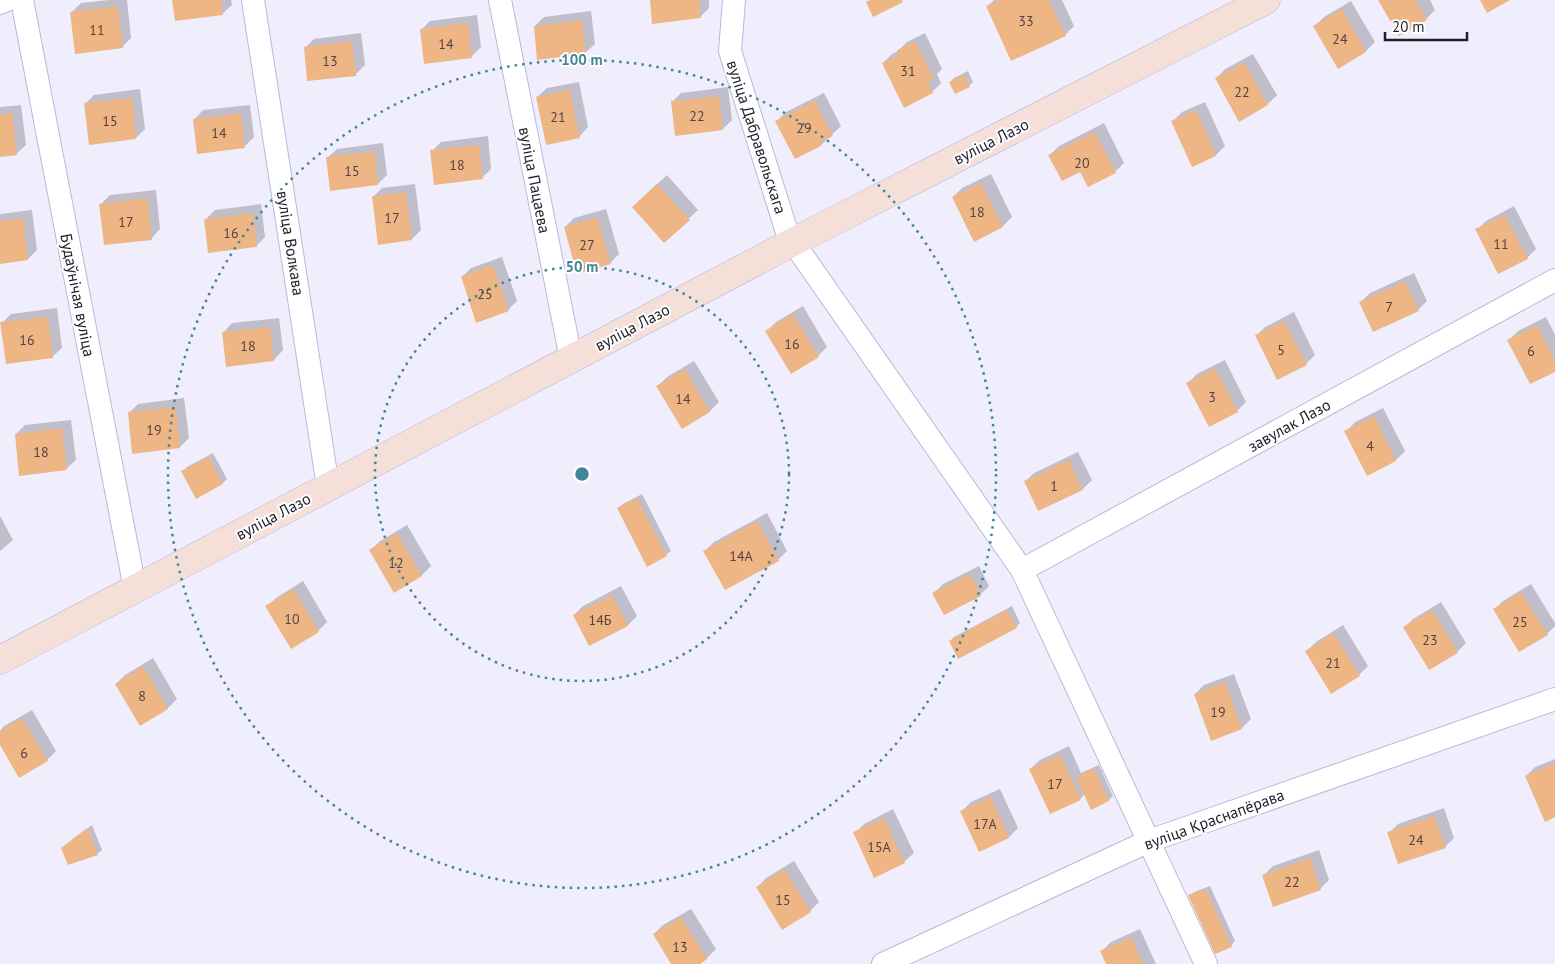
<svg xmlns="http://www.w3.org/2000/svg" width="1555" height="964" font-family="'PT Sans',sans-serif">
<rect width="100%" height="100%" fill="#f0eefd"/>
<!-- shadow -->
<g fill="#0003">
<polygon points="109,0 127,0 131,38 122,47 72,12 81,3"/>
<polygon points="174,0 231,0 232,5 222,14"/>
<polygon points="651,0 709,0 709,8 700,17"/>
<polygon points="994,0 1062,0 1074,26 1065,35 987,7"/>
<polygon points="1379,0 1430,0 1435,10 1426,19 1399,34"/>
<polygon points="1351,1 1375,42 1366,51 1315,26 1324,17"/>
<polygon points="591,11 595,44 585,53 535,26 544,17"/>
<polygon points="477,15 481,47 472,56 421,30 430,21"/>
<polygon points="361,33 365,65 356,74 305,48 314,39"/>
<polygon points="925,33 942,69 937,74 941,83 932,92 883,63 892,54 898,51 907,42"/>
<polygon points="1253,54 1277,95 1268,104 1216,79 1225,69"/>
<polygon points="968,71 973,82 969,86 950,82 954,78"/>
<polygon points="579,82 588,127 579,137 537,97 547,88"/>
<polygon points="728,87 732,120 723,129 672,102 681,93"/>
<polygon points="140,89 145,129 136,138 85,104 94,95"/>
<polygon points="824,93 841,126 821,145 795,158 777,121 786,112"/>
<polygon points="1205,102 1225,146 1216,155 1192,165 1173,121 1182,112"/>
<polygon points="21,105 26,145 16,154 0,156 0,107"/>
<polygon points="250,105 254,137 245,146 194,120 203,110"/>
<polygon points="1104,123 1124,163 1115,172 1081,170 1050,155 1059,146"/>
<polygon points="488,136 491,169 482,178 432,151 441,142"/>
<polygon points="383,143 387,175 378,184 327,158 337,149"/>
<polygon points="991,174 1012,217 1003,226 974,240 953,197 962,188"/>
<polygon points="667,175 698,210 664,241 642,198"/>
<polygon points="415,184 421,230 412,239 373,197 382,188"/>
<polygon points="156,190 160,229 151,239 101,204 110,195"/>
<polygon points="261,204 265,237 256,246 206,219 215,210"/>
<polygon points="1514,206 1536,249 1527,258 1477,230 1486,221"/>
<polygon points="606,209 619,254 610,263 565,227 574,218"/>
<polygon points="32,210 37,250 28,259 0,262 0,214"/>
<polygon points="502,257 517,301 508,310 462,277 471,268"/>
<polygon points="1414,273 1427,301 1418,310 1361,302 1370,293"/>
<polygon points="803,306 827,347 818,356 791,372 767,331 776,322"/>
<polygon points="57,308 62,348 52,357 2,323 11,314"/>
<polygon points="1294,312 1315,355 1306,364 1256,336 1265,327"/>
<polygon points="1546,317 1555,335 1555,370 1509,340 1518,331"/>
<polygon points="279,318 283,350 274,360 223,333 232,323"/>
<polygon points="1225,360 1246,402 1237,411 1188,383 1197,374"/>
<polygon points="694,361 719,402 710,411 683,427 658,386 667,377"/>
<polygon points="184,398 189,438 180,447 129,413 138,404"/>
<polygon points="1383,408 1405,451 1396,460 1367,474 1346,432 1355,422"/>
<polygon points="71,420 76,460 66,469 16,434 25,425"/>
<polygon points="1078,452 1092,480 1083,489 1039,510 1025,482 1034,473"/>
<polygon points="213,453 227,479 223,483 197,497 183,472 187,467"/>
<polygon points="642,494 671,551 666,555 618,508 623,504"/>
<polygon points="767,513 787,551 778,560 705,551 714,542"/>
<polygon points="0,516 13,540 0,551"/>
<polygon points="407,525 431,566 422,575 395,591 371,550 380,541"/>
<polygon points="979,566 989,586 980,595 934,593 943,584"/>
<polygon points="303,581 327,622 318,631 267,607 276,598"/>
<polygon points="1531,584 1555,623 1555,626 1547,634 1494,610 1503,601"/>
<polygon points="621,586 637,616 628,625 590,645 574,615 583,606"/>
<polygon points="1441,602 1466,643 1457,652 1404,628 1413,619"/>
<polygon points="1012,606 1020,623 1016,627 950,641 954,637"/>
<polygon points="1343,625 1368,666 1359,675 1307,651 1316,642"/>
<polygon points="153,658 177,699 168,708 141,725 116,684 125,675"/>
<polygon points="1234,674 1251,719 1242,728 1212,739 1195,694 1204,685"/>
<polygon points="32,710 56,751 47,760 0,743 0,731 4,726"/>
<polygon points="1069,746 1081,773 1099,765 1113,796 1109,800 1092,808 1085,794 1080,799 1030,769 1040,760"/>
<polygon points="1555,759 1555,816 1526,776 1535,767"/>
<polygon points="1000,789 1018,828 1009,837 979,850 962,811 971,802"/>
<polygon points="1444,808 1454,838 1445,847 1389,833 1398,824"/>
<polygon points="893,809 914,853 904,862 875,876 855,833 864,824"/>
<polygon points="92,825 102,850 97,854 62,848"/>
<polygon points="1319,850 1329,880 1320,889 1264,875 1273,866"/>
<polygon points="794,861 819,902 810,911 757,888 766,878"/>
<polygon points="1210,886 1235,941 1231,946 1189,896 1194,892"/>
<polygon points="691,909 716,949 707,958 698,964 672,964 654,934 663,925"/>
<polygon points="1140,929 1156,964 1107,964 1102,951 1111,942"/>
</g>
<!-- building -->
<g fill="#eeb585">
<polygon points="172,0 221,0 223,15 175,21"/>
<polygon points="650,0 699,0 701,18 652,24"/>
<polygon points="870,0 902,0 903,2 873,17 866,2"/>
<polygon points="999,0 1049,0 1066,36 1011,61 986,6"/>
<polygon points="1378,0 1416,0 1427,20 1399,36"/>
<polygon points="1480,0 1510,0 1487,13"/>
<polygon points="118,6 123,48 75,54 70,12"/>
<polygon points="1342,9 1366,52 1338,69 1313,26"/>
<polygon points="582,20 586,54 537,60 534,26"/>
<polygon points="468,23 472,58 424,64 420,29"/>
<polygon points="352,41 356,76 307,81 304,47"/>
<polygon points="915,41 934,79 928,82 933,93 904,108 882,63 899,55 897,50"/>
<polygon points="1244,62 1268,105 1239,122 1215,78"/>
<polygon points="964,75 970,87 955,94 949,82"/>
<polygon points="570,90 580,138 546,145 536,97"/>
<polygon points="719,96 723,130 675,136 671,101"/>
<polygon points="132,98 136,139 89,145 84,103"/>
<polygon points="815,101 833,136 820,142 821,146 795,159 775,121"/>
<polygon points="1196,110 1216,156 1192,167 1171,121"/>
<polygon points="12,113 17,155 0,157 0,115"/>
<polygon points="241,113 245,148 197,154 193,119"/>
<polygon points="1095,132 1116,173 1088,187 1080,172 1062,181 1048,155"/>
<polygon points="479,145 483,179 434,185 430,150"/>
<polygon points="375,151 378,185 330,191 326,157"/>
<polygon points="981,183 1003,227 974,242 952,197"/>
<polygon points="657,184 690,220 664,243 632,207"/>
<polygon points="406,192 412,240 378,245 372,196"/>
<polygon points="147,198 152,240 104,245 99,204"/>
<polygon points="253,213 257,247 208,253 204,219"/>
<polygon points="1505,215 1528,259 1498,274 1475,229"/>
<polygon points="597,217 611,264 577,274 564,227"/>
<polygon points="23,218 28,260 0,264 0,221"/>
<polygon points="493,265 509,311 476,323 461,276"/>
<polygon points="1405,281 1419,311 1373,332 1359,302"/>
<polygon points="793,314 819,357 791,374 765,331"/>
<polygon points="48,317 53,358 6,364 0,322"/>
<polygon points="1284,321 1307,365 1277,380 1255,335"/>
<polygon points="1537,325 1555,361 1555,372 1530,384 1507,340"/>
<polygon points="270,327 274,361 226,367 222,332"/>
<polygon points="1215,368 1238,412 1209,427 1186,383"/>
<polygon points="685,369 710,412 682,429 656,386"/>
<polygon points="176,407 180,448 132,454 128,412"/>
<polygon points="1374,416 1396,461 1367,476 1344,431"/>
<polygon points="62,428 67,470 19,476 15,434"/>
<polygon points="209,457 223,484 196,499 181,471"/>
<polygon points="1069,460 1083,490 1038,511 1024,481"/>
<polygon points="637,498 667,556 647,567 617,508"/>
<polygon points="757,521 779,561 725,590 703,551"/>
<polygon points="397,533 422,576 394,593 369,550"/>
<polygon points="970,574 981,596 944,615 932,593"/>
<polygon points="293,589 319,632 291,649 265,606"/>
<polygon points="1521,592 1548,635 1519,652 1493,609"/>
<polygon points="612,595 628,626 589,646 573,615"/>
<polygon points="1007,610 1017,628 958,659 949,641"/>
<polygon points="1432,610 1458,653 1429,670 1403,627"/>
<polygon points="1334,633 1360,676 1331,694 1305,651"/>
<polygon points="143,666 168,709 140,726 115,684"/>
<polygon points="1225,682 1242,729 1211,741 1194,694"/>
<polygon points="22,718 48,761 19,778 0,745 0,731"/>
<polygon points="1060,755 1081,800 1050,814 1029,769"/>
<polygon points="1555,763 1555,817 1545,822 1525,776"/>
<polygon points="1094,768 1109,801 1091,810 1076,777"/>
<polygon points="991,797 1009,838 979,852 960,811"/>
<polygon points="1434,816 1446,848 1398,864 1387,832"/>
<polygon points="884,818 905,863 874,878 853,832"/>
<polygon points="87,828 98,855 68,865 61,848"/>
<polygon points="1310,858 1321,890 1273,907 1262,875"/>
<polygon points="784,869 811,912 782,930 756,887"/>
<polygon points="1206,889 1232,947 1215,954 1188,895"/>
<polygon points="681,917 707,959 700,964 671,964 653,934"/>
<polygon points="1131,937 1143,964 1106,964 1100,951"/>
</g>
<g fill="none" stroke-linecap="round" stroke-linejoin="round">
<defs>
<g id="street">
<polyline points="22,0 135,589"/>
<polyline points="253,0 328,487"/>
<polyline points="500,0 571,359"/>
<polyline points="734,0 730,51 786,229 793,242 1022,570 1206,964"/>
<polyline points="0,3 7,0"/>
<polyline points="1022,570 1555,280"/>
<polyline points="883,964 1149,841 1555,699"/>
</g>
<polyline id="secondary" points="0,660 793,242 1266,0"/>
</defs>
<!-- street casing -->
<use href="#street" stroke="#bbb7da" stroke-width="24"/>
<!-- secondary casing -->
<use href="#secondary" stroke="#bbb7da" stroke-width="29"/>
<!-- street -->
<use href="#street" stroke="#fff" stroke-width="22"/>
<!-- secondary -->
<use href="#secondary" stroke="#f4dfd9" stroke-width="28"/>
</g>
<!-- distance rings -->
<g fill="none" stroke="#438596" stroke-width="2.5" stroke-dasharray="2.5 5">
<circle cx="582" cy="474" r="207"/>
<circle cx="582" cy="474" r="414"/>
</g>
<g text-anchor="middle" stroke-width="4" stroke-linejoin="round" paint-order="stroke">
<!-- number labels -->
<g font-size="14" fill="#534341">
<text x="1026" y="26">33</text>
<text x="97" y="35">11</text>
<text x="1340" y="44">24</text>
<text x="446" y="49">14</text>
<text x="330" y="66">13</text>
<text x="908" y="76">31</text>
<text x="1242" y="97">22</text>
<text x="697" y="121">22</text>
<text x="558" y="122">21</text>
<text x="110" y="126">15</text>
<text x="804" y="133">29</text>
<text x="219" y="138">14</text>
<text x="1082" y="168">20</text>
<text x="457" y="170">18</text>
<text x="352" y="176">15</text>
<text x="977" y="217">18</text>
<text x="392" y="223">17</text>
<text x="126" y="227">17</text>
<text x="231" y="238">16</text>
<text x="1501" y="249">11</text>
<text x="587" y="250">27</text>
<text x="485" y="299">25</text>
<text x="1389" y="312">7</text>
<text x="27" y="345">16</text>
<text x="792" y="349">16</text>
<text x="248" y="351">18</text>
<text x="1281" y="355">5</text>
<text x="1531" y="356">6</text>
<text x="1212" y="402">3</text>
<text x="683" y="404">14</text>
<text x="154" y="435">19</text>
<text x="1370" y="451">4</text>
<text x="41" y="457">18</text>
<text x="1054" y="491">1</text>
<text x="741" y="561">14А</text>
<text x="396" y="568">12</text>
<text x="292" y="624">10</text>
<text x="600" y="625">14Б</text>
<text x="1520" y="627">25</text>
<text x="1430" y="645">23</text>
<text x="1333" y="668">21</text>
<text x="142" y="701">8</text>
<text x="1218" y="717">19</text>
<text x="24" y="758">6</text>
<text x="1055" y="789">17</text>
<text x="985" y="829">17А</text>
<text x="1416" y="845">24</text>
<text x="879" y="852">15А</text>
<text x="1292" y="887">22</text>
<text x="783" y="905">15</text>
<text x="680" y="952">13</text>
</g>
<!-- street labels -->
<g font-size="16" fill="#1f1d2a" stroke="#fefefe">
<text transform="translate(757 137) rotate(72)" y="6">вуліца Дабравольскага</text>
<text transform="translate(991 141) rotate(-27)" y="6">вуліца Лазо</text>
<text transform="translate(535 180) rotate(79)" y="6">вуліца Пацаева</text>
<text transform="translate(291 243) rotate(81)" y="6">вуліца Волкава</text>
<text transform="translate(78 295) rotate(79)" y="6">Будаўнічая вуліца</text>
<text transform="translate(632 327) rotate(-28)" y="6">вуліца Лазо</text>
<text transform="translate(1289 425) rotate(-29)" y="6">завулак Лазо</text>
<text transform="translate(273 516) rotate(-28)" y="6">вуліца Лазо</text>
<text transform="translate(1214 819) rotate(-20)" y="6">вуліца Краснапёрава</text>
</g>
</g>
<circle cx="582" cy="474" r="8" fill="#438596" stroke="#fefefe" stroke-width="2.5"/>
<g font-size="15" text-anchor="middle" font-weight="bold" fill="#438596" stroke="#fefefe" stroke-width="4" stroke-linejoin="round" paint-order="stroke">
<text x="582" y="65">100 m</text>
<text x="582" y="272">50 m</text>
</g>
<!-- scale -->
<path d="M1385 32v8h82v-8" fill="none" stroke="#1f1d2a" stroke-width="2.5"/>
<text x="1392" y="32" font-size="15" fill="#1f1d2a" stroke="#fefefe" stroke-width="4" paint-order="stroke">20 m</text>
</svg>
